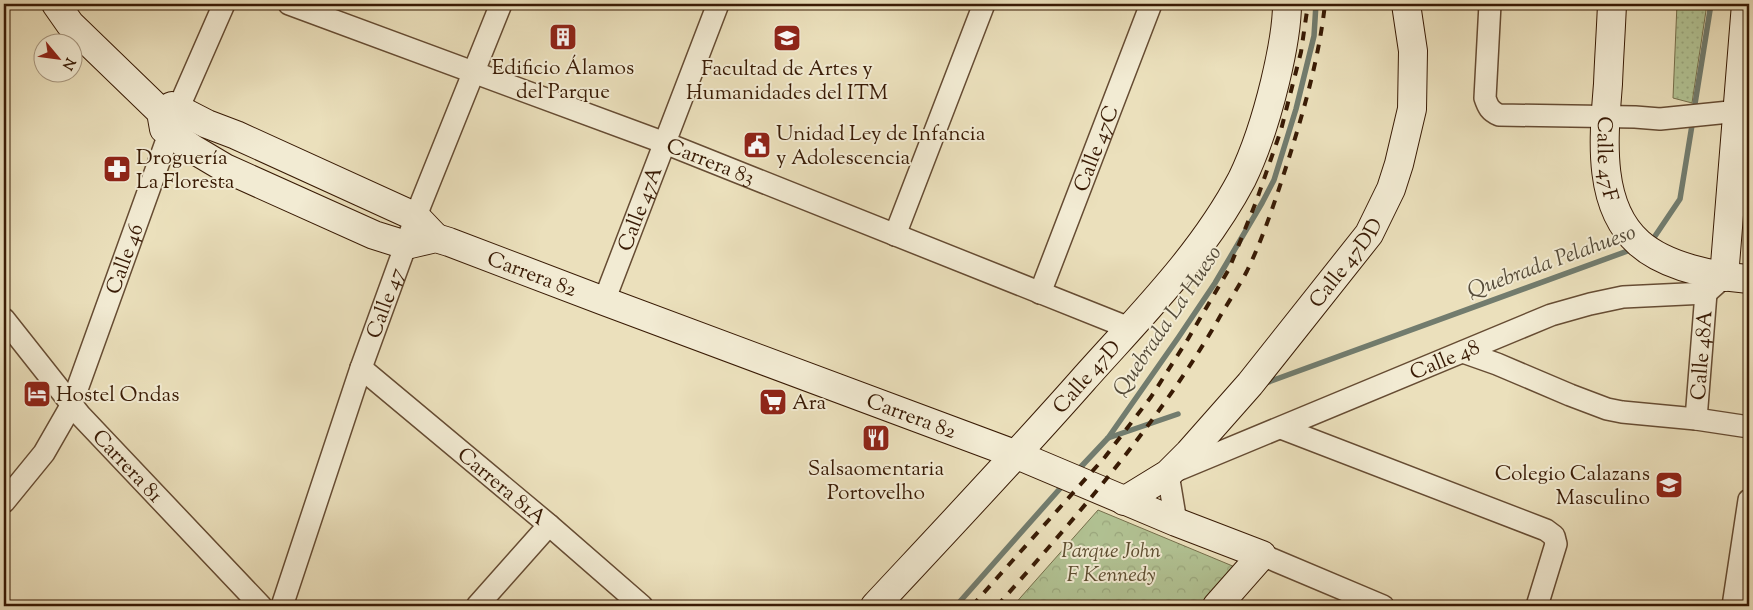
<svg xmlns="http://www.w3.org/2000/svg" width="1753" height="610" font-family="'Sorts Mill Goudy',serif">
<defs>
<pattern id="park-crowns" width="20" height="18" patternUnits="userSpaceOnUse" patternTransform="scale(1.25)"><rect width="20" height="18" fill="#b2c394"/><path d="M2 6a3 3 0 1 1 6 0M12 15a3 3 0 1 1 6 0" fill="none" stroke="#9aa77e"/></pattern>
<pattern id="garden-dots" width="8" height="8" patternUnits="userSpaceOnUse" patternTransform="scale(1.25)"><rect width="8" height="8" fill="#b2c394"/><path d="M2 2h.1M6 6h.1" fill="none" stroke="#9aa77e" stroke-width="1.8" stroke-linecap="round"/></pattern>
</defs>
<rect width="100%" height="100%" fill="#ebe0bc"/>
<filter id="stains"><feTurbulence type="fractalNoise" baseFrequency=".004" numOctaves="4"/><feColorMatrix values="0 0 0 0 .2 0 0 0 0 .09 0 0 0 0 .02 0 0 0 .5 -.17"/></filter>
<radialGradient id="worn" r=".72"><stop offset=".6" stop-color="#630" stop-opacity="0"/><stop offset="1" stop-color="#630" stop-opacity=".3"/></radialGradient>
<!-- park -->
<polygon fill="url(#park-crowns)" stroke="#766f4c" points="1098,510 1235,567 1201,606 1013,606"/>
<!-- garden -->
<polygon fill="url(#garden-dots)" stroke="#766f4c" points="1677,4 1707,4 1692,103 1673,98"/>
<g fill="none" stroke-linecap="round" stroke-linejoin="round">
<!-- stream -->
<g stroke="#727c6e" stroke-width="5.5">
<polyline points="1694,110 1711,4"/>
<polyline points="1651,242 1680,199 1693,119"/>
<polyline points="1263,384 1633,249"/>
<polyline points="1108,438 1178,414"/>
<polyline points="1076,472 1108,438 1178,338 1215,283 1262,203 1274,180 1296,109 1314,36 1316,4"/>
<polyline points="956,606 1064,484"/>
</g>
<defs>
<g id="street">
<path id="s1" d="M289,4L665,143L1129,328"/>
<path d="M1490,4L1485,98C1488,107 1490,111 1499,115L1635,117L1660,119L1749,110"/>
<polyline points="895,235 984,4"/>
<path id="s2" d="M1040,293L1151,4"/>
<path id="s3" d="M604,301L718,4"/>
<path id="s4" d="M4,319L80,415L261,606"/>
<polyline points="1463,352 1497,364 1570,395 1607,409 1622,412 1696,419 1749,427"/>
<path id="s5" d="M361,368L549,525L642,606"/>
<path id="s6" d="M1696,419L1706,293"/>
<polyline points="1281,428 1546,530 1554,536 1556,544 1537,606"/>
<path id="s7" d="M4,502L44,453L71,406L178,109L224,4"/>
<path id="s8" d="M1176,522L1168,474L1551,315L1590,304L1623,297L1706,293L1724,277"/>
<polyline points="1262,555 1383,606"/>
<path id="s9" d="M282,606L361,368L421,203L501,4"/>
<polyline points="477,606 549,525"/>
<polyline points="1733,606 1749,500"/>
</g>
<g id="secondary">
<path id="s10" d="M56,4L70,24L161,112L164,129L193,149L225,168L374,235L406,245L436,238L449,242L604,301L1017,455L1176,522L1262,555L1217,606"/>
<path id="s11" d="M1612,4C1611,30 1609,57 1608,84C1604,135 1596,205 1639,243C1666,267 1714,276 1749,279"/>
<polyline points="161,112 172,106 207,124 236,135 416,217 436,238"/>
<polyline points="1724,277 1746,4"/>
<path id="s12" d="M1124,501L1168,474L1189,453L1250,384L1369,234L1391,189L1399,164L1412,109L1413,51L1406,4"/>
<path id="s13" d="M875,606C945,531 1015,457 1083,380C1140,316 1202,255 1242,179C1257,148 1267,115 1275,82C1281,57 1287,30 1287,4"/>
</g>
</defs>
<!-- street casing -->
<use href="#street" stroke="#664c33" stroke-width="24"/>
<!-- secondary casing -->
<use href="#secondary" stroke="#391b05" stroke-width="30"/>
<!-- street -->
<use href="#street" stroke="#f2ebd3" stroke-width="21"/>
<!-- secondary -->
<use href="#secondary" stroke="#f2ebd3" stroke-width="28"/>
<!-- rail -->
<g stroke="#391b05" stroke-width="4" stroke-dasharray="9 9" stroke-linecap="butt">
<polyline points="972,606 1105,457 1151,397 1188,339 1229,269 1256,202 1281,130 1301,52 1308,4"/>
<path d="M997,606C1077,516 1157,425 1218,320C1227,304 1238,288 1247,271C1264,236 1276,198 1288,161C1304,110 1319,58 1325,4"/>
</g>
</g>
<!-- icons -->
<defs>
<symbol id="building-square" viewBox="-11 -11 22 22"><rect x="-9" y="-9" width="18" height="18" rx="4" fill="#8f2418" stroke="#f2ebd3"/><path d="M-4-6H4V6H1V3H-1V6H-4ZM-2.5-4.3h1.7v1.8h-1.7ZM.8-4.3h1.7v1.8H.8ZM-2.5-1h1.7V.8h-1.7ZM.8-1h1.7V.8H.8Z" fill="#fff"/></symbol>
<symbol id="university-square" viewBox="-11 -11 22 22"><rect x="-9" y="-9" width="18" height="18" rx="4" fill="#8f2418" stroke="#f2ebd3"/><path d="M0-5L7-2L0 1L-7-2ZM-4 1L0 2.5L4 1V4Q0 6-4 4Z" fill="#fff"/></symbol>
<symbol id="civic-square" viewBox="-11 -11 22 22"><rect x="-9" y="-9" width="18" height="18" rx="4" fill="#8f2418" stroke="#f2ebd3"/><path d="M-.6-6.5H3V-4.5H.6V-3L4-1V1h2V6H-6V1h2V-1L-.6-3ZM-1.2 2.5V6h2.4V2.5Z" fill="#fff"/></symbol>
<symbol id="pharmacy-square" viewBox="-11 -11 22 22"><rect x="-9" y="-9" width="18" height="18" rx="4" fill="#8f2418" stroke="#f2ebd3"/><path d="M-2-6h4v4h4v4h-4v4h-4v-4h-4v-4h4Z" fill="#fff"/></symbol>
<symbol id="hotel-square" viewBox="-11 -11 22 22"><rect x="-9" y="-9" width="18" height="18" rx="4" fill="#8f2418" stroke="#f2ebd3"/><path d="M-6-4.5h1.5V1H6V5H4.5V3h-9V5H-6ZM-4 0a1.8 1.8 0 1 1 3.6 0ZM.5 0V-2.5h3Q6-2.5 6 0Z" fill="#fff"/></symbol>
<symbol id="supermarket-square" viewBox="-11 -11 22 22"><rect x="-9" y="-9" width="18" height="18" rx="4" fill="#8f2418" stroke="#f2ebd3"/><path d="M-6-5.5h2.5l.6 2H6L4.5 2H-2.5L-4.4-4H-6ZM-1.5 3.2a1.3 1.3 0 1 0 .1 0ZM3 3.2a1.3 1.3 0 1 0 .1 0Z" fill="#fff"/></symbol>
<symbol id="restaurant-square" viewBox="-11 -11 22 22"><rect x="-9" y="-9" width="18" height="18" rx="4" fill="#8f2418" stroke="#f2ebd3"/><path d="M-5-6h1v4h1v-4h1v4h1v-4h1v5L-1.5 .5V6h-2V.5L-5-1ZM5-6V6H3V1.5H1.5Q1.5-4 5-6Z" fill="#fff"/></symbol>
<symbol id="school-square" viewBox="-11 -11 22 22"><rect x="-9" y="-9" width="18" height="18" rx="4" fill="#8f2418" stroke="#f2ebd3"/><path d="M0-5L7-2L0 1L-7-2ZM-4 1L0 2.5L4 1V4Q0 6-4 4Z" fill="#fff"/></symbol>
</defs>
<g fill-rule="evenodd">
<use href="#building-square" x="547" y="21" width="32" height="32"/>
<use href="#university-square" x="771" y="22" width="32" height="32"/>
<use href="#civic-square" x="741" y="129" width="32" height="32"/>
<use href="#pharmacy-square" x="101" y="153" width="32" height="32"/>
<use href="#hotel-square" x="21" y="378" width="32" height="32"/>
<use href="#supermarket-square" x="757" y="386" width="32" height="32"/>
<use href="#restaurant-square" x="860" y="422" width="32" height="32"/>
<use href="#school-square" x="1653" y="469" width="32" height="32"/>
</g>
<g text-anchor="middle" stroke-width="4" stroke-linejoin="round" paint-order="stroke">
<!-- poi labels -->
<g font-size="21" fill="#391b05" stroke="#f2ebd3" text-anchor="start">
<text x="563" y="74" text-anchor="middle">Edificio Álamos<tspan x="563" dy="24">del Parque</tspan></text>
<text x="787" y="75" text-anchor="middle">Facultad de Artes y<tspan x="787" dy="24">Humanidades del ITM</tspan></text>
<text x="776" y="140">Unidad Ley de Infancia<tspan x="776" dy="24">y Adolescencia</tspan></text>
<text x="136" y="164">Droguería<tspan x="136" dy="24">La Floresta</tspan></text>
<text x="56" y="401">Hostel Ondas</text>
<text x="792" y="409">Ara</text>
<text x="876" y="475" text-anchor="middle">Salsaomentaria<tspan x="876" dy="24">Portovelho</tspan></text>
<text x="1650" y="480" text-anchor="end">Colegio Calazans<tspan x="1650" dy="24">Masculino</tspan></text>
</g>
<!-- street labels -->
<g font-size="21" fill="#391b05" stroke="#f2ebd3">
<text dy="7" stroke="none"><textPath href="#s2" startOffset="155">Calle 47C</textPath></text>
<text dy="7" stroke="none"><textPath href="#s11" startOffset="155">Calle 47F</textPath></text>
<text dy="7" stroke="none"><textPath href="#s1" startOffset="450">Carrera 83</textPath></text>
<text dy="7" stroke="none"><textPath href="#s3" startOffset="99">Calle 47A</textPath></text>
<text dy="7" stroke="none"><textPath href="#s7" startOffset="274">Calle 46</textPath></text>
<text dy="7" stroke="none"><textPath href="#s12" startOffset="328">Calle 47DD</textPath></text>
<text dy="7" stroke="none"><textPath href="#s10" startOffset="571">Carrera 82</textPath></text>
<text dy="7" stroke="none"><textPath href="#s9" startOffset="320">Calle 47</textPath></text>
<text dy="7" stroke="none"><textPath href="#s6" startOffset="64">Calle 48A</textPath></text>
<text dy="7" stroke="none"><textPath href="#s8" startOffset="348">Calle 48</textPath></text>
<text dy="7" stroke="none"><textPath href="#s13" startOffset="312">Calle 47D</textPath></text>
<text dy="7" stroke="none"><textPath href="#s10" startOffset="976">Carrera 82</textPath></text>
<text dy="7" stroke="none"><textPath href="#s4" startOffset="192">Carrera 81</textPath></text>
<text dy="7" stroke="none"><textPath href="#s5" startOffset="184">Carrera 81A</textPath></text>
</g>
<!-- park labels -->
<g font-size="21" font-style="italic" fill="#5d4d30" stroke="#f2ebd3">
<text x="1111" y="557">Parque John<tspan x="1111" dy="24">F Kennedy</tspan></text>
</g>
<!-- water labels -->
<g font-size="22" font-style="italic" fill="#564c3a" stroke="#f2ebd3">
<text transform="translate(1551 260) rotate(-20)" y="8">Quebrada Pelahueso</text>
<text transform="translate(1166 320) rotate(-56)" y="8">Quebrada La Hueso</text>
</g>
</g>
<!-- margin -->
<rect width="1753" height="610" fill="none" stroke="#ebe0bc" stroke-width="20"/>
<rect x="5" y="5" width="1743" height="600" fill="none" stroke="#391b05" stroke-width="2.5"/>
<rect x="10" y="10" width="1733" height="590" fill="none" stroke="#391b05"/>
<!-- north arrow -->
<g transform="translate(58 58) rotate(119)"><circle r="24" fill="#f2ebd3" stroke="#a89881"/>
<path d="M0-4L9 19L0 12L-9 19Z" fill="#8f2418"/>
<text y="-8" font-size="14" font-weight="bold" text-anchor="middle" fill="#391b05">N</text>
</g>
<rect width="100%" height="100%" filter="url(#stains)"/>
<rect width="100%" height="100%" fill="url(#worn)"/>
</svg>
